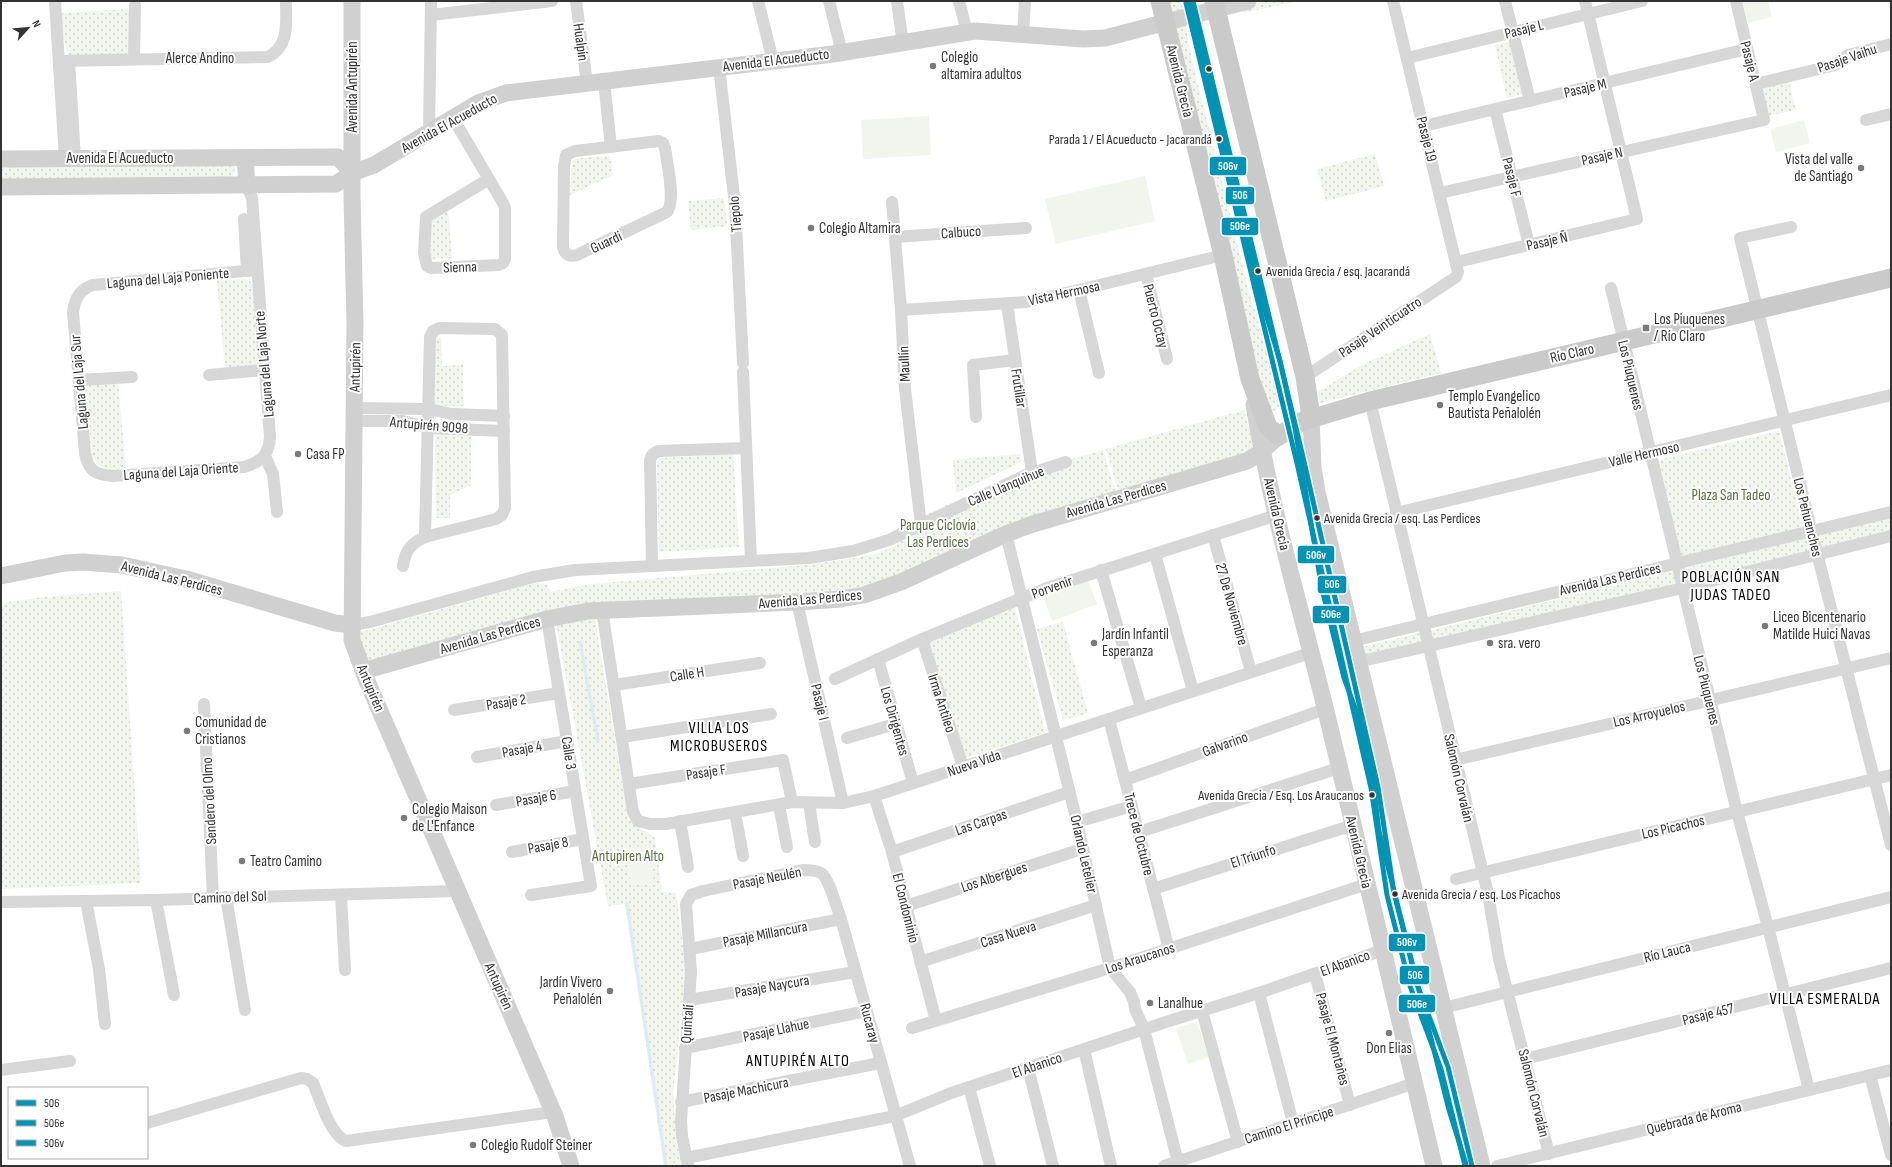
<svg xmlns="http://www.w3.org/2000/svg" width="1892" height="1167" font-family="'Sofia Sans Condensed',sans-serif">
<defs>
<pattern id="grass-dots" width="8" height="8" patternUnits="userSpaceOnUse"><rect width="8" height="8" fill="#f1f5ed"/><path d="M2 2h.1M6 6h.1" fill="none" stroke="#cfd2cc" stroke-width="1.8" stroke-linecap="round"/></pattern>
</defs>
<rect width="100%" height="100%" fill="#fff"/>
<!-- grass -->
<g fill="url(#grass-dots)">
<polygon points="1168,1 1181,1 1191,56 1250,296 1267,349 1280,406 1269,414 1267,414"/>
<polygon points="1267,1 1298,1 1243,13 1242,7"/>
<polygon points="129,9 131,51 125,55 69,56 63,38 62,13"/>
<polygon points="1510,42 1522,94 1507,98 1495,45"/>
<polygon points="1789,82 1796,110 1767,116 1760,88"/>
<polygon points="1375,154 1384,186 1326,201 1317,169"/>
<polygon points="610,156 613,175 570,195 572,161 579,158"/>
<polygon points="1,164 234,165 235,174 231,178 1,181"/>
<polygon points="724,198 727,226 691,230 688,201"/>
<polygon points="448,208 452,258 431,259 426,251 430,222"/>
<polygon points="245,279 250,281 253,286 259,361 258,367 225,369 217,280"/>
<polygon points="1430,334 1441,373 1320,403 1317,392 1364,364"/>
<polygon points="441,337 442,366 463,365 464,406 434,406 432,342"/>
<path d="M118,381L126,469C111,470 99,472 92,456L85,384Z"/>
<polygon points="1244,410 1256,452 1119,493 1106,449"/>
<polygon points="1779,431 1803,529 1682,558 1659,460"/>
<polygon points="435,434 471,434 471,485 450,495 450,518 436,518"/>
<polygon points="1103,450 1116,493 961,548 842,598 597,604 368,667 362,649 360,632 535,583 547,584 550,592 592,584 806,565 874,555 897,545 892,531 942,507 1017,475"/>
<polygon points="733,454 739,547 659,552 657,463 661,458"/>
<polygon points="1020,454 1021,462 956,493 953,460"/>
<polygon points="1891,516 1891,533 1718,573 1364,660 1362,647 1686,568"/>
<polygon points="121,591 141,883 1,889 1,603 44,597"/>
<polygon points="1015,608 1045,733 962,759 928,642"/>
<polygon points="594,614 628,819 655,838 662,892 676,893 686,970 673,1092 676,1140 683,1166 664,1166 625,904 608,906 556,622"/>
<polygon points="1063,622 1088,713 1063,720 1037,629"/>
</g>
<!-- pitch -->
<g fill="#f1f5ed">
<polygon points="1742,1 1768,1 1772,17 1748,23"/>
<polygon points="929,116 931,155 863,159 861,120"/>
<polygon points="1804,120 1810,143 1776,152 1770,129"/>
<polygon points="1145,176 1155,221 1056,244 1045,199"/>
<polygon points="1088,580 1097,604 1052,621 1043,596"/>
<polygon points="649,845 654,882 631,886 625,848"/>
<polygon points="1197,1022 1209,1057 1188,1064 1176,1029"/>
</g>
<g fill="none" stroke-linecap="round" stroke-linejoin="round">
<!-- stream -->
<g stroke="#ddebf3" stroke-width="3">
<polyline points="580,642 598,741"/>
<polyline points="627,904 666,1166"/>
</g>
<!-- street -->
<g stroke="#d7d7d7" stroke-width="12">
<polyline points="55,1 65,159"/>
<polyline points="576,1 587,83"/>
<polyline points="758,1 773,61"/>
<polyline points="829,1 842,53"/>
<polyline points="897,1 903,44"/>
<polyline points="959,1 967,32"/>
<polyline points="1505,1 1530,101"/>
<polyline points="431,15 552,1"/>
<polyline points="1023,34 1025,1"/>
<polyline points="1407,58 1642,1"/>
<polyline points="134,59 135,5"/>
<path d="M60,61L268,57C290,46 286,22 286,1"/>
<polyline points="69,61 75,158"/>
<polyline points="719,67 735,205 743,363"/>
<polyline points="604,81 611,147"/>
<polyline points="1756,84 1835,65 1848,55 1891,44"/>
<polyline points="1495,109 1529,245"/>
<polyline points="453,118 503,203 505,208 505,259 503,263 499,265 431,268 427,266 424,253 426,217 489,179"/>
<polyline points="1866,120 1891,114"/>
<polyline points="1424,126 1747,49"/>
<polyline points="429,132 431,1"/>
<path d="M659,141L663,143L665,148C667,163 676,200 667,212L577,255C569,257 565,255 563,247L564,166L566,155L575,151Z"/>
<path d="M247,186L252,198L270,437C269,455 261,462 244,467L113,476C96,475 88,471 85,453L73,312C75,298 80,289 93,285L256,270"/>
<polyline points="1440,193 1764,120 1736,1"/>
<polyline points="892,202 901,310 905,389 921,525"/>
<polyline points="244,219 247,271"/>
<polyline points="1791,227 1740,238 1817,553 1891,845"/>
<polyline points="895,237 1026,228"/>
<polyline points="1457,262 1637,219 1585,1"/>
<polyline points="1146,274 1167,359"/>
<polyline points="1611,288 1737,812 1768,927 1809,1090"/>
<polyline points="1079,290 1099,373"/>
<polyline points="1007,304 1032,472"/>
<polyline points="901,310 1026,302 1079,290 1223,255"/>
<polygon points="439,328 495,329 502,335 505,508 502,515 496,519 425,537 430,337 433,331"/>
<polyline points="743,372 751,561"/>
<polyline points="209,375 264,370"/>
<polyline points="1305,377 1456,277 1458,272 1393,1"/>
<polyline points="79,380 132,377"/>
<polyline points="1370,401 1488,894 1499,959 1549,1154"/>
<polyline points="354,408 428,409 452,414 504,416"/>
<polyline points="976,417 973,365 1015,360"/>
<polyline points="354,421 403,421 428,428 504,431"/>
<polyline points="265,456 273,474 277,512"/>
<polyline points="1396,513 1891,395"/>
<polyline points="1006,534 1077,822 1110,968 1130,992 1134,1002 1135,1009 1144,1029 1179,1166"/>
<polyline points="1213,535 1251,672"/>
<polyline points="1155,554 1193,691"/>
<polyline points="652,565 650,460 652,455 658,451 746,448"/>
<path d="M403,566C405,551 411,543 425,537"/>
<polyline points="1101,570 1141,708"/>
<polyline points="797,602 843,803"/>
<polyline points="602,610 633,812 638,821 650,824 666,824 792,802 843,803 874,796 1310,653"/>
<polyline points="352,625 370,622 533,577 575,570 809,558 853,551 889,540 1026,475 1066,462"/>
<polyline points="922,639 963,767"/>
<polyline points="1353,641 1891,512"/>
<polyline points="878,659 913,783"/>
<polyline points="1358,662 1683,588 1891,536"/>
<polyline points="835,679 922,639 1047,588 1277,515"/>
<polyline points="614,685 760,663"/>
<polyline points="204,704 213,898"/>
<polyline points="454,710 559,693"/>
<polyline points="1109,719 1169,949"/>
<polyline points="622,737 771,714"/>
<polyline points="847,738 895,724"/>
<polyline points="477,757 567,741"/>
<polyline points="1455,760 1891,658"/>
<polyline points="1125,780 1325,709"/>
<polyline points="629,784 783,760 792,802"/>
<polyline points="874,796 892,852 936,1021"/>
<polyline points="809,803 815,842"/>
<polyline points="496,805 575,791"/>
<polyline points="779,805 787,847"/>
<polyline points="735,812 743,856"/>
<polyline points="680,821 688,867"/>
<polyline points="1077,822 1132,806"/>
<polyline points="1139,832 1339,768"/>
<polyline points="512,852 583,839"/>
<polyline points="892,852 1069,792"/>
<polyline points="1456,879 1891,775"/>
<polyline points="1153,889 1353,825"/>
<polyline points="341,895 345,970"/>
<polyline points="531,895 591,886 547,619"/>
<polyline points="226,897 245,1010"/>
<polyline points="156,900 174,995"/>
<polyline points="86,901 99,969 105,1024"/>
<polyline points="1,902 156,900 458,891"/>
<polyline points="906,906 1082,849"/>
<polyline points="690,949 841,919"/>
<polyline points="920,962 1096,905"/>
<polyline points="1315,974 1350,1105"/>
<polyline points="1259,993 1293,1123"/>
<polyline points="689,1000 855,972"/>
<polyline points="1443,1008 1891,897"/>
<polyline points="1202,1011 1238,1142"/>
<polyline points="912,1028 1110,968 1367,884"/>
<polyline points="685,1048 866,1011"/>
<polyline points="1084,1049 1111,1166"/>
<polyline points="1525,1059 1891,968"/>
<polyline points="1028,1068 1053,1166"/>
<polyline points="1,1070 70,1061"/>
<polyline points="1870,1075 1891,1155"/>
<polyline points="969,1087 990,1166"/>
<polyline points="681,1102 880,1063"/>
<path d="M147,1123L301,1078L307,1079L313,1083C320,1099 330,1135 346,1141L553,1112"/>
<polyline points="686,1158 895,1116 951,1093 1169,1021 1259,993 1383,950"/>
<path d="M688,1165L682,1136L681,1121L691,972L686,904L691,895L703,891L803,870C809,870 815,870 821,873C829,878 837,909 841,919L910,1166"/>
<polyline points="1164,1166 1415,1083"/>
<polyline points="1497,1166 1891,1070"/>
</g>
<!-- secondary -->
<g stroke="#d0d0d0" stroke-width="17">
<polyline points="352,1 352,196 355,324 352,640 367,681 555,1116 571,1166"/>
<polyline points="245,158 247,186"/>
<polyline points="1,159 338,157 352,173"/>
<polyline points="1,187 336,184 352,173 374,165 478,103 506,93 833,54 975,31 1083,39 1105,38 1248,1"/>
<path d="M1254,405C1271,509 1301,610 1326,711C1363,863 1398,1014 1434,1166"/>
<polyline points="1311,417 1313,468 1317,492 1482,1166"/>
<polyline points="1,576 65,563 83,562 122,565 186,579 335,623 352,625"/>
<polyline points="363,671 547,619 588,611 797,602 841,599 864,595 901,582 1006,534 1033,524 1247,461 1257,455 1279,436"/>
</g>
<!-- primary -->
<g stroke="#cacaca" stroke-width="19">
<polyline points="1160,1 1223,255 1250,379 1268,427 1279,436 1300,422 1370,401 1891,278"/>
<polyline points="1214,1 1305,377 1311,417"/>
</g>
<defs>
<polyline id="bus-1" points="1193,1 1303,457 1378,787 1394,893 1417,984 1448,1067 1472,1166"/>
<polyline id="bus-2" points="1186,3 1296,459 1371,788 1387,895 1410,986 1441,1069 1465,1166"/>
<polyline id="bus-3" points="1190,1 1204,66 1259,291 1280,361 1295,428 1322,589 1344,678 1357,713 1373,782 1379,831 1449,1110 1466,1164"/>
</defs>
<!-- bus-1 casing -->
<use href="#bus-1" stroke="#fff" stroke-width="8"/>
<!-- bus-2 casing -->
<use href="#bus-2" stroke="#fff" stroke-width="8"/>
<!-- bus-3 casing -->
<use href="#bus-3" stroke="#fff" stroke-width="8"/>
<!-- bus-1 -->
<use href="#bus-1" stroke="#0093b3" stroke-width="5"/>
<!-- bus-2 -->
<use href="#bus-2" stroke="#0093b3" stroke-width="5"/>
<!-- bus-3 -->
<use href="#bus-3" stroke="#0093b3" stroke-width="5"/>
</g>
<!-- markers -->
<g fill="#7a7a7a" stroke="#fff" stroke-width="1.5">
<circle cx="933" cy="66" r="4"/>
<circle cx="1861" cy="168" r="4"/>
<circle cx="811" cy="228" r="4"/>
<rect x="1642" y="324" width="8" height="8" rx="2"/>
<circle cx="1440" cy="405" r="4"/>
<circle cx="298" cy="454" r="4"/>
<circle cx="1765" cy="626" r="4"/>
<circle cx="1094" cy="643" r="4"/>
<circle cx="1490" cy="643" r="4"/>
<circle cx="187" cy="731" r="4"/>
<circle cx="404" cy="818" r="4"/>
<circle cx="242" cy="861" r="4"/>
<circle cx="610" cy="991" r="4"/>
<circle cx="1150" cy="1003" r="4"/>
<circle cx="1389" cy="1033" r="4"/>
<circle cx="473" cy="1145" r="4"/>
</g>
<g fill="#333" stroke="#fff" stroke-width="1.5">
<circle cx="1209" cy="69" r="3.5"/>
<circle cx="1219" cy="139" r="3.5"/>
<circle cx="1258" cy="271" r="3.5"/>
<circle cx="1317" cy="518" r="3.5"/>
<circle cx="1372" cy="795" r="3.5"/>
<circle cx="1395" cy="894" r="3.5"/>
</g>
<g text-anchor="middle" stroke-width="4" stroke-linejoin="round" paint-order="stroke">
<!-- bus labels -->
<g font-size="14" fill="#333" stroke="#fff" text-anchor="start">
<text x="1212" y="144" text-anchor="end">Parada 1 / El Acueducto - Jacarandá</text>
<text x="1266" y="276">Avenida Grecia / esq. Jacarandá</text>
<text x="1324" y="523">Avenida Grecia / esq. Las Perdices</text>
<text x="1364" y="800" text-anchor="end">Avenida Grecia / Esq. Los Araucanos</text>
<text x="1402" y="899">Avenida Grecia / esq. Los Picachos</text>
</g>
<!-- street labels -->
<g font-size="15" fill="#333" stroke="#fff">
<text transform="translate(1524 29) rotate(-14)" y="5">Pasaje L</text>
<text transform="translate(581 42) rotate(82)" y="5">Hualpín</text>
<text x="200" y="63">Alerce Andino</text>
<text transform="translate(1847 58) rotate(-19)" y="5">Pasaje Vaihu</text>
<text transform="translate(776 60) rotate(-7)" y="5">Avenida El Acueducto</text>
<text transform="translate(1750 61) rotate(76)" y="5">Pasaje A</text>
<text transform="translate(1180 81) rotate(76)" y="5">Avenida Grecia</text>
<text transform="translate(352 87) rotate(-90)" y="5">Avenida Antupirén</text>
<text transform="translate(1585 88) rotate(-13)" y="5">Pasaje M</text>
<text transform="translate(449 123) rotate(-29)" y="5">Avenida El Acueducto</text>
<text transform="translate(1427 139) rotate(76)" y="5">Pasaje 19</text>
<text transform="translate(1602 156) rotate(-13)" y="5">Pasaje N</text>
<text x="120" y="163">Avenida El Acueducto</text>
<text transform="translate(1512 177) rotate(76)" y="5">Pasaje F</text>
<text transform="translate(735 214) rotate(-95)" y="5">Tiepolo</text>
<text transform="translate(961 232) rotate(-4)" y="5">Calbuco</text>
<text transform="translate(1547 241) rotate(-13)" y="5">Pasaje Ñ</text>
<text transform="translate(606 242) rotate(-25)" y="5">Guardi</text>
<text transform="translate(460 267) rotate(-2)" y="5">Sienna</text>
<text transform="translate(168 278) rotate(-5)" y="5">Laguna del Laja Poniente</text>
<text transform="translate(1064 293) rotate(-12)" y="5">Vista Hermosa</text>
<text transform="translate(1156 316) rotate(76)" y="5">Puerto Octay</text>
<text transform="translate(1380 327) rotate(-34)" y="5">Pasaje Veinticuatro</text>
<text transform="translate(1572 353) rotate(-13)" y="5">Río Claro</text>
<text transform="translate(264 364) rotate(-95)" y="5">Laguna del Laja Norte</text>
<text transform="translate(904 364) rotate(-93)" y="5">Maullín</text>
<text transform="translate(355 367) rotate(-89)" y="5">Antupirén</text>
<text transform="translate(1631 375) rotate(77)" y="5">Los Piuquenes</text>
<text transform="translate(79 382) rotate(-95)" y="5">Laguna del Laja Sur</text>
<text transform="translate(1019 388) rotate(81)" y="5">Frutillar</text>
<text transform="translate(429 425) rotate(5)" y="5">Antupirén 9098</text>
<text transform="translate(1644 454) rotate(-13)" y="5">Valle Hermoso</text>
<text transform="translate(181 471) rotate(-4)" y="5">Laguna del Laja Oriente</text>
<text transform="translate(1006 486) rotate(-23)" y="5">Calle Llanquihue</text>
<text transform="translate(1116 499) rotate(-16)" y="5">Avenida Las Perdices</text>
<text transform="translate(1277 514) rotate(77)" y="5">Avenida Grecia</text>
<text transform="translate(1808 517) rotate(76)" y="5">Los Pehuenches</text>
<text transform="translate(172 578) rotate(14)" y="5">Avenida Las Perdices</text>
<text transform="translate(1610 579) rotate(-13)" y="5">Avenida Las Perdices</text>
<text transform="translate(1052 587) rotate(-20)" y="5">Porvenir</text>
<text transform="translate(810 599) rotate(-5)" y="5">Avenida Las Perdices</text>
<text transform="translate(1232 604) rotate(74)" y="5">27 De Noviembre</text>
<text transform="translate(490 635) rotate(-16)" y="5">Avenida Las Perdices</text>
<text transform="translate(687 674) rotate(-9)" y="5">Calle H</text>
<text transform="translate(371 688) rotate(67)" y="5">Antupirén</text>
<text transform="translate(1707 690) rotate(76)" y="5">Los Piuquenes</text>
<text transform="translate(506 702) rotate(-9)" y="5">Pasaje 2</text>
<text transform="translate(820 702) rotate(77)" y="5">Pasaje I</text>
<text transform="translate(942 703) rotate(72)" y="5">Irma Antileo</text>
<text transform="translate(1649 714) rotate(-13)" y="5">Los Arroyuelos</text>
<text transform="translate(895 721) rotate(74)" y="5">Los Dirigentes</text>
<text transform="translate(1225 744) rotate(-20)" y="5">Galvarino</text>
<text transform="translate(522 749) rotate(-10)" y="5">Pasaje 4</text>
<text transform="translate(569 753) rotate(81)" y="5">Calle 3</text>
<text transform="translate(974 763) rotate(-19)" y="5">Nueva Vida</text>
<text transform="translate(706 772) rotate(-9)" y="5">Pasaje F</text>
<text transform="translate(1459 778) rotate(77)" y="5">Salomón Corvalán</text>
<text transform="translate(536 798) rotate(-10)" y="5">Pasaje 6</text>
<text transform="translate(209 801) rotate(-93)" y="5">Sendero del Olmo</text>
<text transform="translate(981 822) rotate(-19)" y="5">Las Carpas</text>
<text transform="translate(1673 827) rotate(-13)" y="5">Los Picachos</text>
<text transform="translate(1139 834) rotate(76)" y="5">Trece de Octubre</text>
<text transform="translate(548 845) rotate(-10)" y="5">Pasaje 8</text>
<text transform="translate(1359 852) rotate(77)" y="5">Avenida Grecia</text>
<text transform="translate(1084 854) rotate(77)" y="5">Orlando Letelier</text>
<text transform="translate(1253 856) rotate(-18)" y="5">El Triunfo</text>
<text transform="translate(994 877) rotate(-18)" y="5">Los Albergues</text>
<text transform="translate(767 878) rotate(-11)" y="5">Pasaje Neulén</text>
<text transform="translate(230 897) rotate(-2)" y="5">Camino del Sol</text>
<text transform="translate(906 908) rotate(76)" y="5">El Condominio</text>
<text transform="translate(765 934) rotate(-11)" y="5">Pasaje Millancura</text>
<text transform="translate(1008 934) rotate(-18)" y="5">Casa Nueva</text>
<text transform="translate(1667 952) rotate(-14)" y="5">Río Lauca</text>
<text transform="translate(1140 958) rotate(-18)" y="5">Los Araucanos</text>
<text transform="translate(1345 963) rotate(-20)" y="5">El Abanico</text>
<text transform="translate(499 986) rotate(66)" y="5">Antupirén</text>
<text transform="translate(772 986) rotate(-10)" y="5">Pasaje Naycura</text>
<text transform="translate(1708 1014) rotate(-14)" y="5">Pasaje 457</text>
<text transform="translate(870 1023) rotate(75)" y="5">Rucaray</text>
<text transform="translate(687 1024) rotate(-86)" y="5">Quintalí</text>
<text transform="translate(776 1030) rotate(-12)" y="5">Pasaje Llahue</text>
<text transform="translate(1333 1039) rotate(75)" y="5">Pasaje El Montañes</text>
<text transform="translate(1037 1065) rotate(-19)" y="5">El Abanico</text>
<text transform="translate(746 1090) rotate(-11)" y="5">Pasaje Machicura</text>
<text transform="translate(1534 1093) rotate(76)" y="5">Salomón Corvalán</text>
<text transform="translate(1694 1118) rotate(-14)" y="5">Quebrada de Aroma</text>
<text transform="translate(1289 1125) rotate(-18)" y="5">Camino El Príncipe</text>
</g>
<!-- poi labels -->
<g font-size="15" fill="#333" stroke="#fff" text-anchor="start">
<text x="941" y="62">Colegio<tspan x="941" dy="17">altamira adultos</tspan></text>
<text x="1853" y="164" text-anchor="end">Vista del valle<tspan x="1853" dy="17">de Santiago</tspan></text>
<text x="819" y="233">Colegio Altamira</text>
<text x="1654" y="324">Los Piuquenes<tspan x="1654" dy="17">/ Río Claro</tspan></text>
<text x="1448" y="401">Templo Evangelico<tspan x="1448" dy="17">Bautista Peñalolén</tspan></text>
<text x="306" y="459">Casa FP</text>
<text x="1773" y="622">Liceo Bicentenario<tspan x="1773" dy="17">Matilde Huici Navas</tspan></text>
<text x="1102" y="639">Jardín Infantil<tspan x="1102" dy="17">Esperanza</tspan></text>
<text x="1498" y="648">sra. vero</text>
<text x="195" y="727">Comunidad de<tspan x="195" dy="17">Cristianos</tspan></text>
<text x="412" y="814">Colegio Maison<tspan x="412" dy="17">de L'Enfance</tspan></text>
<text x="250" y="866">Teatro Camino</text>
<text x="602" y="987" text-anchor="end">Jardín Vivero<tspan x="602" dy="17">Peñalolén</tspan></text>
<text x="1158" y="1008">Lanalhue</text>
<text x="1389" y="1053" text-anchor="middle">Don Elias</text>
<text x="481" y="1150">Colegio Rudolf Steiner</text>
</g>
<!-- park labels -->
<g font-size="15" fill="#56703f" stroke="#fff">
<text x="1731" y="500">Plaza San Tadeo</text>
<text x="938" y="530">Parque Ciclovía<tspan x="938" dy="17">Las Perdices</tspan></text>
<text x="628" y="861">Antupiren Alto</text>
</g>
<!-- neighbourhood labels -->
<g font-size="16" letter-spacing="1" fill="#000" stroke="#fff">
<text x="1731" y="582">POBLACIÓN SAN<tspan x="1731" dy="18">JUDAS TADEO</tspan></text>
<text x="719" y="733">VILLA LOS<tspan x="719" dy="18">MICROBUSEROS</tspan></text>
<text x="1825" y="1004">VILLA ESMERALDA</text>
<text x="798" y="1066">ANTUPIRÉN ALTO</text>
</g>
</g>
<g stroke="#fff" stroke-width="1.5">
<rect x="1209" y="156" width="38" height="20" rx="4" fill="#0093b3"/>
<rect x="1225" y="186" width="30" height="19" rx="4" fill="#0093b3"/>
<rect x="1221" y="217" width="38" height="19" rx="4" fill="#0093b3"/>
<rect x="1297" y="545" width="38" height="19" rx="4" fill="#0093b3"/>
<rect x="1317" y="575" width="30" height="19" rx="4" fill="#0093b3"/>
<rect x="1312" y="605" width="38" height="19" rx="4" fill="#0093b3"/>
<rect x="1388" y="933" width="38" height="19" rx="4" fill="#0093b3"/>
<rect x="1399" y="965" width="31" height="20" rx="4" fill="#0093b3"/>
<rect x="1398" y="994" width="38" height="19" rx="4" fill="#0093b3"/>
</g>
<g font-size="11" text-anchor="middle" font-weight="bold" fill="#fff">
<text x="1228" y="170">506v</text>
<text x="1240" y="199">506</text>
<text x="1240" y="230">506e</text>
<text x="1316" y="559">506v</text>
<text x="1332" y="588">506</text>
<text x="1331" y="618">506e</text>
<text x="1407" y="946">506v</text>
<text x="1415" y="979">506</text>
<text x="1417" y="1008">506e</text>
</g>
<!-- border -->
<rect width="1892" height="1167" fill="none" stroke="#333333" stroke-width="4"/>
<!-- legend -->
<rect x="8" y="1087" width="140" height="72" fill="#ffffff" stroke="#adadad"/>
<rect x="16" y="1100" width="20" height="6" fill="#0093b3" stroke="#adadad"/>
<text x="44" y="1107" font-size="12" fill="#333333">506</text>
<rect x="16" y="1120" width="20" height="6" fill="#0093b3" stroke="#adadad"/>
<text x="44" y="1127" font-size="12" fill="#333333">506e</text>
<rect x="16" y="1140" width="20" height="6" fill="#0093b3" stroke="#adadad"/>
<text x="44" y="1147" font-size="12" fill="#333333">506v</text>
<!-- north arrow -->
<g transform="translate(28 28) rotate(63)" stroke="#ffffff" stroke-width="3" paint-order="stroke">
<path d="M0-3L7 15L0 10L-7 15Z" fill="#333333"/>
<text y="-6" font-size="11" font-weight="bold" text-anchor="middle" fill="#333333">N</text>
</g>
</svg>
